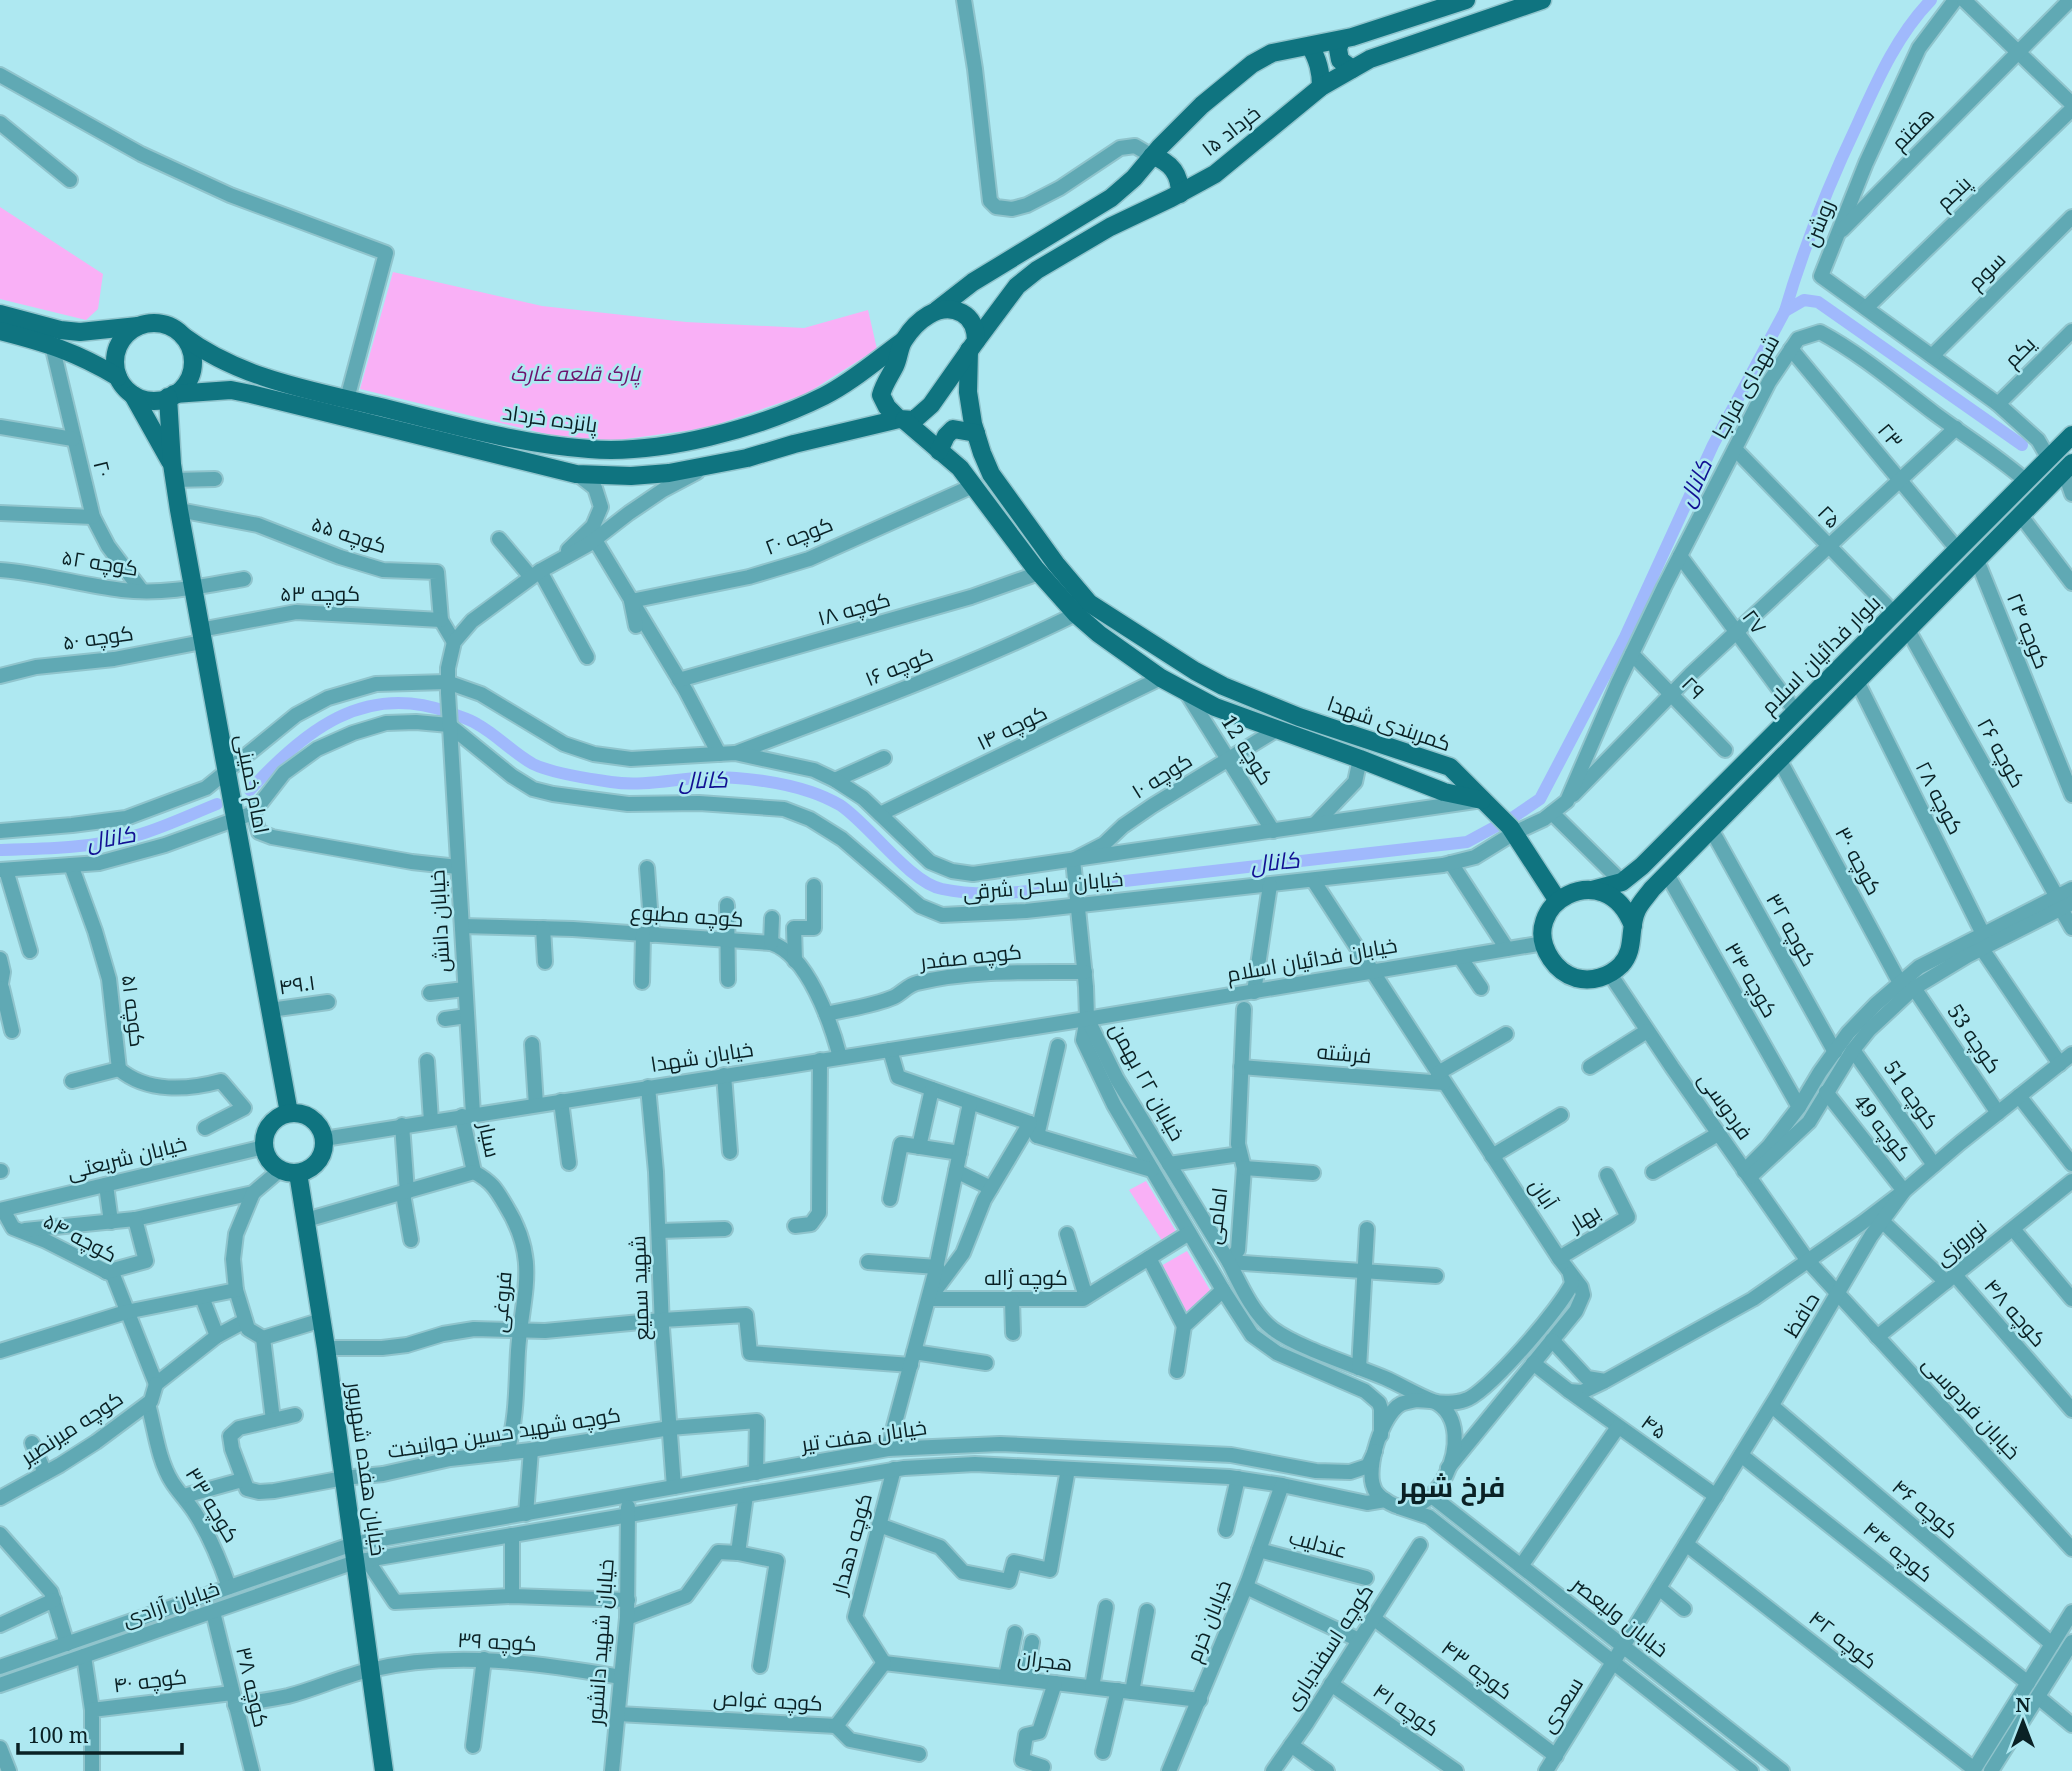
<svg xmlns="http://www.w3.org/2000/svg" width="2072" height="1771" font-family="'Noto Serif',Cairo,serif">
<rect width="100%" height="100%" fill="#aee8f1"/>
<!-- green -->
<g fill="#f9b0f6">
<polygon points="0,207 103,274 98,309 86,320 0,299"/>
<polygon points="393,272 542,306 686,322 804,328 868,310 877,349 806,394 707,428 611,441 550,435 360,389"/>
<polygon points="1146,1181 1177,1233 1163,1242 1129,1190"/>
<polygon points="1187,1251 1213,1295 1186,1317 1161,1266"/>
</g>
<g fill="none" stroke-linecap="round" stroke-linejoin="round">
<!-- canal -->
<g stroke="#a0b9fc" stroke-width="12">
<path d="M1785,311C1804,246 1828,186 1857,125C1877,81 1897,35 1931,0"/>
<path d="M250,790C304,731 364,682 448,712C457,716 468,718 477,724C497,735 513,753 533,764C551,773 590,779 611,782C644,787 678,778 711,777C743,777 781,782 811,792C820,795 831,800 840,805C869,824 909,882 942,889C999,901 1058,885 1116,882L1467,842L1515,816L1540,799L1625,637L1713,445L1785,311L1804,300L1818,302L2022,445"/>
<path d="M0,850C46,849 97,848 141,834C167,826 192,814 217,804"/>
</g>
<defs>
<g id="minor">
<polyline points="964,0 975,69 990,201 996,207 1012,209 1027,205 1060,188 1120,148 1135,146 1152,156"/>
<polyline points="1955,0 1919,48 1866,163 1821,276 1998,404 2038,440 2049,459"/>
<polyline points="1964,0 2072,104"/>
<polyline points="0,75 141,154 230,195 386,253 347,399"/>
<polyline points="0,123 70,180"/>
<polyline points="1842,230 2070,0"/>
<polyline points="1866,308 2072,109"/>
<polyline points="52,345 93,517 108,546 142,591"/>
<polyline points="1791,349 1957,549"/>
<polyline points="1932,356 2072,217"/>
<polyline points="1998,404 2072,331"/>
<polyline points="0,427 73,439"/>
<polyline points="1735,449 1894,613"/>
<polyline points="2064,471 2072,494"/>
<polyline points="174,480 215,479"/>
<polyline points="179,510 258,525 340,557 383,570 437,572 441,620 454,642"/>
<polyline points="0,513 93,517"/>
<polyline points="2021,516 2072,583"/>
<polyline points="499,539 531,577"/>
<polyline points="595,540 686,691 719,754"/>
<polyline points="568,550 593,526 601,507 595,488 577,474"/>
<polyline points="1680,556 1796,712"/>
<polyline points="1977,560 2072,795"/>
<path d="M0,570C41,573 81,585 122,590C163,595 204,586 244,579"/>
<polyline points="540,571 587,657"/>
<polyline points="636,626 631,601 749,577 809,559 975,485"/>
<polyline points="200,630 296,612 441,620"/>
<polyline points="1908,630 2057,897"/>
<polyline points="1632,654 1725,750"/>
<polyline points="0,676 36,667 114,659 202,642"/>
<polyline points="679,680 971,597 1039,573"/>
<polyline points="1857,681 1983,934"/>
<polyline points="1186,692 1273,831"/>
<polyline points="1276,730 1152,806 1123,826 1104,844 1073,860 1086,987 1087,1018 1083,1040 1114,1105 1223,1290 1252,1335 1277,1353 1365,1391 1379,1403 1381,1409 1381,1435"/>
<path d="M736,753C851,709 966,668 1076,614"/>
<polyline points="1779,759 1900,983"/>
<polyline points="835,780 884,758"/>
<polyline points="1573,795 1691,674 1956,428"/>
<polyline points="253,813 259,832 272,837 412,862 458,867"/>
<polyline points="1552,813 1622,882"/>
<polyline points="880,814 1161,678"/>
<polyline points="1315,824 1355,782 1360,759"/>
<polyline points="1711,829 1835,1052"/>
<polyline points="0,831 72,825 126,818 206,788 296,715 328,698 376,684 447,682 481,694 564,744 594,754 631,759 735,753 814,770 835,780 863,798 930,862 952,871 973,874 1475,801"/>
<polyline points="1451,863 1507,949"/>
<path d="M71,865L95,931L109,979L119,1069C147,1093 188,1090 221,1081L244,1108L205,1128"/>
<polyline points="647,868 652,935"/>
<path d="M0,870L99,863L165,845L253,813L284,773L317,749L353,733L386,723L416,722L449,725L512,776L533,789L553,794L628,804L699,803L784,809L810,819L842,839L920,906L942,915L1026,911L1443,865L1475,857L1514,833L1544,819L1567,801L1618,683L1664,587L1769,382L1798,339L1820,332C1861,354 1897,385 1934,413C1965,436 1996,455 2025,480"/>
<polyline points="6,870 30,951"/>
<polyline points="1667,874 1799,1107"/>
<polyline points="1313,880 1559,1258 1581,1287 1583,1295 1576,1311 1448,1468"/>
<polyline points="727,905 728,980"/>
<polyline points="2061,909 2072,928"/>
<path d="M462,926L573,929L771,943C808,955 831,1023 840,1057"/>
<polyline points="543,928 545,962"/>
<polyline points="771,943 772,918"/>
<polyline points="1982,949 2060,1064"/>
<polyline points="1460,957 1481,988"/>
<polyline points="0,959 3,972 0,989"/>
<polyline points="795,961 794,928 814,928 814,886"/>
<polyline points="1610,974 1672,1067 1808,1261 2072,1549"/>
<polyline points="642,982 643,935"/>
<polyline points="2,988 12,1031"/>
<polyline points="1914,988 1998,1113"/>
<polyline points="1254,992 1270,885"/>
<polyline points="430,993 465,989"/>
<polyline points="1244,1009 1238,1144 1244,1168 1238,1250 1229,1262 1436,1276"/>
<polyline points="270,1010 328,1002"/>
<path d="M826,1014C848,1009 873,1006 894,997C902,993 908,985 917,983C971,970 1029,972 1085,972"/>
<path d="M1087,1018L1117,1079L1229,1262C1240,1284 1253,1314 1273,1329C1299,1348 1354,1365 1385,1378C1401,1385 1417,1395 1433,1401C1441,1404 1457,1403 1465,1400C1487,1394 1563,1305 1572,1283L1570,1274"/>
<polyline points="445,1019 467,1016"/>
<polyline points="532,1044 536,1105"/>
<polyline points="890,1050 898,1077 1030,1123 1037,1136 1152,1170"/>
<polyline points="1853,1050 1934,1165"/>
<polyline points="427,1061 431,1121"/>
<polyline points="1241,1067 1444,1083"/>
<polyline points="1590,1067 1647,1031"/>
<polyline points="1438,1073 1506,1034"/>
<polyline points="724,1075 730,1152"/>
<polyline points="72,1081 119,1069"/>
<polyline points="648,1087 656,1172 662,1328 674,1487"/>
<polyline points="2019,1096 2072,1164"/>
<polyline points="561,1101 569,1163"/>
<polyline points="473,1114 448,693 448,668 454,642 472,621 540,571 589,544 629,513 663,490 697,472"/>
<polyline points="462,1116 474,1172"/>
<polyline points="402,1125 407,1192"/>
<polyline points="1037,1136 1058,1046"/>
<polyline points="324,1139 1099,1017 1544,943"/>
<polyline points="919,1147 932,1089"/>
<polyline points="1492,1156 1561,1115"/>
<polyline points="1169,1164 1240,1154"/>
<polyline points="1244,1168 1313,1173"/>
<polyline points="0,1171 1,1171"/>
<polyline points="956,1171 991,1188"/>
<polyline points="1744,1171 1769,1146 1799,1107 1820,1072 1848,1033 1876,1004 1919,967 2072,889"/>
<path d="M474,1172C492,1182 496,1189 506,1206C540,1261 522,1294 518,1351C516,1386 517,1418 507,1452"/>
<polyline points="1653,1172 1718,1134"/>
<polyline points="1750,1177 1809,1122 1853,1050 1869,1030 1914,988 1967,956 2072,903"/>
<polyline points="106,1185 111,1222"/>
<polyline points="403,1194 411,1240"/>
<polyline points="890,1199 901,1144 960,1153"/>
<polyline points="0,1210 264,1147"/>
<polyline points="3,1210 13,1228 46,1241 113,1275 156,1384 217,1336 245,1321"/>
<polyline points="306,1220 474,1172"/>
<polyline points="1882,1221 1946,1282"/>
<polyline points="795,1226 811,1224 819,1213 820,1060"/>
<polyline points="2013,1229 2072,1299"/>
<polyline points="25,1230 135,1219 253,1193 280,1170"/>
<polyline points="659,1231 725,1229"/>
<polyline points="1067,1234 1086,1297"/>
<polyline points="1149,1258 1184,1326"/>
<polyline points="1559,1258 1628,1217 1607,1175"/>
<polyline points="868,1262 937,1267"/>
<polyline points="106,1272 146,1261 135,1219"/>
<polyline points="1955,1275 2072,1410"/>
<polyline points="236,1290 248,1329 263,1338 322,1320"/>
<polyline points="934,1292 963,1253 984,1200 1030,1123"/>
<polyline points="202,1297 217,1336"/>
<polyline points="929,1299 1083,1299 1189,1233"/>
<polyline points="1012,1300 1013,1333"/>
<polyline points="1877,1337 2072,1181"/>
<polyline points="263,1338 273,1420"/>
<polyline points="1552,1340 1587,1378 1605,1381 1753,1299 1862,1223 1904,1191 1826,1092"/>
<polyline points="326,1348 382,1348 407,1345 443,1334 474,1329 545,1331 662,1320 746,1315 750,1353 911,1365"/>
<polyline points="0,1351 126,1312 236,1290 233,1259 236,1234 253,1193"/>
<polyline points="914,1352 986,1363"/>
<polyline points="1533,1363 1569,1391 1582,1392 1603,1382"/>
<polyline points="1359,1368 1367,1229"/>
<polyline points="1177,1371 1184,1326 1223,1290"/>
<polyline points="1569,1391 1716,1496"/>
<path d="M1416,1400C1423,1401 1432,1400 1437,1403C1482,1430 1433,1536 1385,1500C1381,1498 1375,1492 1374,1488C1365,1469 1382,1414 1401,1404C1405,1402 1412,1401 1416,1400Z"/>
<path d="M148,1404C155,1429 158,1460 172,1482C179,1493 188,1502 195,1513C210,1536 220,1561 229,1587"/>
<polyline points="1772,1406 2052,1644"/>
<polyline points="295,1415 239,1428 230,1436 232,1449 247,1489 259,1492 274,1491 344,1478 383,1474 450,1459 531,1450 670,1428 757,1421 756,1473"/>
<polyline points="32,1443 45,1473"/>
<polyline points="888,1449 935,1273 970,1103"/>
<polyline points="1741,1455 2028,1683"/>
<polyline points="184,1496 242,1480"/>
<polyline points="1433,1497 1782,1771"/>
<polyline points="0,1498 60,1465 96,1442 151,1401 156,1384"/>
<polyline points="1399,1507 1429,1517 1751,1771"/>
<polyline points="526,1514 531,1450"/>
<polyline points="879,1525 940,1547 963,1572 1009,1581 1014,1562 1050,1570 1068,1469"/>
<polyline points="1226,1530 1238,1478"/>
<polyline points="0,1534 51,1592 67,1644"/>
<polyline points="512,1535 512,1596"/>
<polyline points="1686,1544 1974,1769"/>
<polyline points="1259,1550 1366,1578"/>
<polyline points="738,1553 746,1495"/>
<polyline points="367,1560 395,1602 512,1596 628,1600"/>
<polyline points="1521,1566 1618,1427"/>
<polyline points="1246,1587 1359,1640"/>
<polyline points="1659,1588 1684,1609"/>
<polyline points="213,1612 252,1771"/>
<polyline points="627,1618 686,1596 718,1552 738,1553 777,1561 760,1666"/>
<polyline points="1373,1618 1556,1756"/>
<polyline points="0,1625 54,1600"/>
<polyline points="84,1656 92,1710"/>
<polyline points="884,1663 1200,1700"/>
<polyline points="884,1663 855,1617 894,1469"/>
<polyline points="0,1667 353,1544 888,1449 1000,1444 1231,1455 1316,1471 1350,1472 1368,1466 1375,1451"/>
<polyline points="1006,1677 1015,1633"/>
<polyline points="1025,1679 1032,1642"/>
<polyline points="1331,1684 1456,1771"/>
<polyline points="0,1685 355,1562 904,1468 975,1464 1229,1477 1282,1485 1367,1503 1385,1500"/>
<polyline points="1092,1687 1106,1607"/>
<polyline points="1132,1692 1147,1611"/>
<polyline points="2038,1697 2072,1725"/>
<path d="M235,1705C252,1702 270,1700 288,1696C316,1689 342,1676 370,1670C453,1650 539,1663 621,1677"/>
<polyline points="618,1714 836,1726 884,1663"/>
<polyline points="836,1726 850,1740 919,1754"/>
<polyline points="1291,1745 1327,1771"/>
<polyline points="473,1746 484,1659"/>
<polyline points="0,1748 9,1771"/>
<polyline points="1103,1752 1118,1690"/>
<polyline points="1043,1767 1022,1760 1026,1735 1039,1732 1055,1683"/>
<polyline points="92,1771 92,1710 232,1693"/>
<polyline points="612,1771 627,1618 628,1507"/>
<polyline points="1169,1771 1248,1581 1282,1485"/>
<polyline points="1273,1771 1306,1724 1420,1545"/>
<polyline points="1546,1771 1776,1398 1871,1236 1904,1191 1960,1143 2072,1054"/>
<polyline points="1973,1771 2072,1612"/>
<polyline points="1991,1771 2072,1642"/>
</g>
<g id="major">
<polyline points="1341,40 1338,49 1340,60 1352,69"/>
<path d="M1310,46C1318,60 1321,71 1321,87"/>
<path d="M1152,156C1171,162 1180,174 1180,194"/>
<polyline points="937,310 973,282 1111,198 1134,178 1160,147 1202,105 1252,64 1272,53 1352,37 1466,0"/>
<polyline points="0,314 60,330 80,332 138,326"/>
<circle cx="154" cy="362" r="39"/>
<path d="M0,331C47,343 76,352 118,377"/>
<path d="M183,336C239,378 309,390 376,406C446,423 516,444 589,449C661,455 760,428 824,396C852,382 878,359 903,341"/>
<polyline points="976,341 1017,286 1037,270 1110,227 1171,198 1215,174 1321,87 1370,59 1542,0"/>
<polyline points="969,350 968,392 973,424 982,453 991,474 1056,564 1089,603 1195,671 1223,686 1299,717 1450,767 1510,827 1558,901"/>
<path d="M174,394L231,390L251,394L576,474L631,476L669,473L747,458L794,444L899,419L914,420L931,405L976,341C976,329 973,319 962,313C939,301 916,321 904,340C899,347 899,358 895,366C890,376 884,384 881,395L887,407L899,419"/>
<polyline points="133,395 170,461"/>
<polyline points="168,397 172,464 179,510 289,1113"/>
<polyline points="904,420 960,468 1035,568 1076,614 1099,634 1161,678 1215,707 1360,759 1444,792 1482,800"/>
<polyline points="939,451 946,436 953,429 976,433"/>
<polyline points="1592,890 1622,882 1642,866 2072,435"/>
<path d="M1633,926C1606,853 1514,905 1551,959C1557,968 1566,975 1576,978C1592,982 1609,977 1621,965C1636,949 1628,929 1637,910C1640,903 1647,896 1652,889L2072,463"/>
<circle cx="294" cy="1143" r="30"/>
<polyline points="298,1173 326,1348 384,1771"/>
</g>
</defs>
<!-- minor casing -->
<use href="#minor" stroke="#90c4cc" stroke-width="18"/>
<!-- major casing -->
<use href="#major" stroke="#90c4cc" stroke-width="21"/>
<!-- minor -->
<use href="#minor" stroke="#60a9b4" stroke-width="14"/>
<!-- major -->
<use href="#major" stroke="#0f7480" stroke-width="18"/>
</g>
<g text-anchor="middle" stroke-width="5" stroke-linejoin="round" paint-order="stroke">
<!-- street labels -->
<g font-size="21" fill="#0a2125" stroke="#aee8f1">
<text transform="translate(1913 129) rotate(-45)" y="7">هفتم</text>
<text transform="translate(1231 131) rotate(-38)" y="7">۱۵ خرداد</text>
<text transform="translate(1954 193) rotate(-44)" y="7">پنجم</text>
<text transform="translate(1819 223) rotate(-68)" y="7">روشن</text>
<text transform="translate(1987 271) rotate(-45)" y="7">سوم</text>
<text transform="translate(2020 352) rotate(-45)" y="7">یکم</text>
<text transform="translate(1746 387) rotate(-61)" y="7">شهدای فراجا</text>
<text transform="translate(550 419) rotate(8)" y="7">پانزده خرداد</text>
<text transform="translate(1890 436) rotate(50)" y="7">۲۳</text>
<text transform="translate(102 469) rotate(76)" y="7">۲۰</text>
<text transform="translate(1829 517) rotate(46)" y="7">۲۵</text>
<text transform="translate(349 535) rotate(18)" y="7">کوچه ۵۵</text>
<text transform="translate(799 536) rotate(-21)" y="7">کوچه ۲۰</text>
<text transform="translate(100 563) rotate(9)" y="7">کوچه ۵۲</text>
<text x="320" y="601">کوچه ۵۳</text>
<text transform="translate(854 609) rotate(-16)" y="7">کوچه ۱۸</text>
<text transform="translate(1754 622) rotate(53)" y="7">۲۷</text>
<text transform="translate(2028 631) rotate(68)" y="7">کوچه ۲۴</text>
<text transform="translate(98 638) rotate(-8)" y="7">کوچه ۵۰</text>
<text transform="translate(1821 655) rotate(-45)" y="7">بلوار فدائیان اسلام</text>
<text transform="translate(899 667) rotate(-22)" y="7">کوچه ۱۶</text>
<text transform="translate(1693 688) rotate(46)" y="7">۲۹</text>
<text transform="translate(1389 724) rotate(19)" y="7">کمربندی شهدا</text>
<text transform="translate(1012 728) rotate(-26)" y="7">کوچه ۱۴</text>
<text transform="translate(1247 750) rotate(58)" y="7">کوچه 12</text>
<text transform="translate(2001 753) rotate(61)" y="7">کوچه ۲۶</text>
<text transform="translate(1162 776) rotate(-32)" y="7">کوچه ۱۰</text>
<text transform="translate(252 784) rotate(79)" y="7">امام خمینی</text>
<text transform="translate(1939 798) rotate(63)" y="7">کوچه ۲۸</text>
<text transform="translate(1858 861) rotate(62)" y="7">کوچه ۳۰</text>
<text transform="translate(1043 886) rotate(-5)" y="7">خیابان ساحل شرقی</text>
<text transform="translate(687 916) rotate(4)" y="7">کوچه مطبوع</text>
<text transform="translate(440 921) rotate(-93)" y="7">خیابان دانش</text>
<text transform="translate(1791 930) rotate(61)" y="7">کوچه ۳۲</text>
<text transform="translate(971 957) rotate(-6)" y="7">کوچه صفدر</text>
<text transform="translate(1312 960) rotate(-10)" y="7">خیابان فدائیان اسلام</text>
<text transform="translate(1751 980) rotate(60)" y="7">کوچه ۳۴</text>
<text transform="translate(297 985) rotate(-8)" y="7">۴۹.۱</text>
<text transform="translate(133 1011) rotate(83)" y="7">کوچه ۵۱</text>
<text transform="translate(1974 1039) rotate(56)" y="7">کوچه 53</text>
<text transform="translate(1344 1054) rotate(5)" y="7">فرشته</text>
<text transform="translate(702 1057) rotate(-9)" y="7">خیابان شهدا</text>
<text transform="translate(1147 1082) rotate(61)" y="7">خیابان ۲۲ بهمن</text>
<text transform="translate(1911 1095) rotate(55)" y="7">کوچه 51</text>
<text transform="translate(1725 1106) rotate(55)" y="7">فردوسی</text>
<text transform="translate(1882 1128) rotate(52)" y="7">کوچه 49</text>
<text transform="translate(489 1140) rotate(78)" y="7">سیار</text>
<text transform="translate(127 1158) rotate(-14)" y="7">خیابان شریعتی</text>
<text transform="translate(1543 1194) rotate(57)" y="7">آبان</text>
<text transform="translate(1217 1216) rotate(-83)" y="7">امامی</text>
<text transform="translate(1585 1218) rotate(-31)" y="7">بهار</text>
<text transform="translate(80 1238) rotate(28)" y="7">کوچه ۵۴</text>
<text transform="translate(1961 1243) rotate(-39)" y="7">نوروزی</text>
<text x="1026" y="1285">کوچه ژاله</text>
<text transform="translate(640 1288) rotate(-92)" y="7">شهید سمیع</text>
<text transform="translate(502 1302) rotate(-85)" y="7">فروغی</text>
<text transform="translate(2015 1313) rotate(49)" y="7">کوچه ۴۸</text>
<text transform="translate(1802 1315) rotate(-59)" y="7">حافظ</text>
<text transform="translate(1971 1408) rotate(47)" y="7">خیابان فردوسی</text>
<text transform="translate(1654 1427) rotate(36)" y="7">۴۵</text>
<text transform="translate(72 1428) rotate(-33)" y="7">کوچه میرنصیر</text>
<text transform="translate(504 1433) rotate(-9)" y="7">کوچه شهید حسین جوانبخت</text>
<text transform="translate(864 1436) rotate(-8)" y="7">خیابان هفت تیر</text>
<text transform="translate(366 1469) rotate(82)" y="7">خیابان هفده شهریور</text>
<text transform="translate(212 1505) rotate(59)" y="7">کوچه ۳۳</text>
<text transform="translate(1925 1509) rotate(40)" y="7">کوچه ۴۶</text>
<text transform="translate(852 1544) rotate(-75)" y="7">کوچه دهدار</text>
<text transform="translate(1318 1544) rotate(15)" y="7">عندلیب</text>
<text transform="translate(1898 1552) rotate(39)" y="7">کوچه ۴۴</text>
<text transform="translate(171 1604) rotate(-19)" y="7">خیابان آزادی</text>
<text transform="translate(1620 1617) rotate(38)" y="7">خیابان ولیعصر</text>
<text transform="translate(1209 1621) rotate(-68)" y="7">خیابان خرم</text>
<text transform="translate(1843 1640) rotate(38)" y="7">کوچه ۴۲</text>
<text transform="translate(497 1642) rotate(3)" y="7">کوچه ۳۹</text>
<text transform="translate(601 1642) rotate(-86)" y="7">خیابان شهید دانشور</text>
<text transform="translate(1329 1647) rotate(-57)" y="7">کوچه اسفندیاری</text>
<text transform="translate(1045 1661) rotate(7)" y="7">هجران</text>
<text transform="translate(1477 1670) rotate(37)" y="7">کوچه ۴۳</text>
<text transform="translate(150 1681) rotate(-7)" y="7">کوچه ۴۰</text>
<text transform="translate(252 1687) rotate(77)" y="7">کوچه ۳۸</text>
<text transform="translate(768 1701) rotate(3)" y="7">کوچه غواص</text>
<text transform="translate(1562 1705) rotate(-58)" y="7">سعدی</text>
<text transform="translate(1406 1710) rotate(35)" y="7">کوچه ۴۱</text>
</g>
<!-- park labels -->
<g font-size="21" font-style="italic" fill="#6c146c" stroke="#aee8f1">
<text x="575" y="381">پارک قلعه غارک</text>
</g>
<!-- water labels -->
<g font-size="23" font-style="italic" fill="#121093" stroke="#aee8f1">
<text transform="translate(1695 483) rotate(-65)" y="8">کانال</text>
<text transform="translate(703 780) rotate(-1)" y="8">کانال</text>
<text transform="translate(111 838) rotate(-10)" y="8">کانال</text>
<text transform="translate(1275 862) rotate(-6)" y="8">کانال</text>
</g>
<!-- district labels -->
<g font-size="28" font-weight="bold" fill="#0a2125" stroke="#aee8f1">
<text x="1452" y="1497">فرخ شهر</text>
</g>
</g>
<!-- north arrow -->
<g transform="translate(2023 1722)" stroke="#aee8f1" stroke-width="5" paint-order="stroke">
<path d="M0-5L12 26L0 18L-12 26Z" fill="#0a2125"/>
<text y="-10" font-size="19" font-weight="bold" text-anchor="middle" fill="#0a2125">N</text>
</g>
<!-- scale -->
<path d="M18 1743v10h164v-10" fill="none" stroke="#0a2125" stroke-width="3.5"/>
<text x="28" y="1743" font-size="21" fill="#0a2125" stroke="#aee8f1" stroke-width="5" paint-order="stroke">100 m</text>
</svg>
